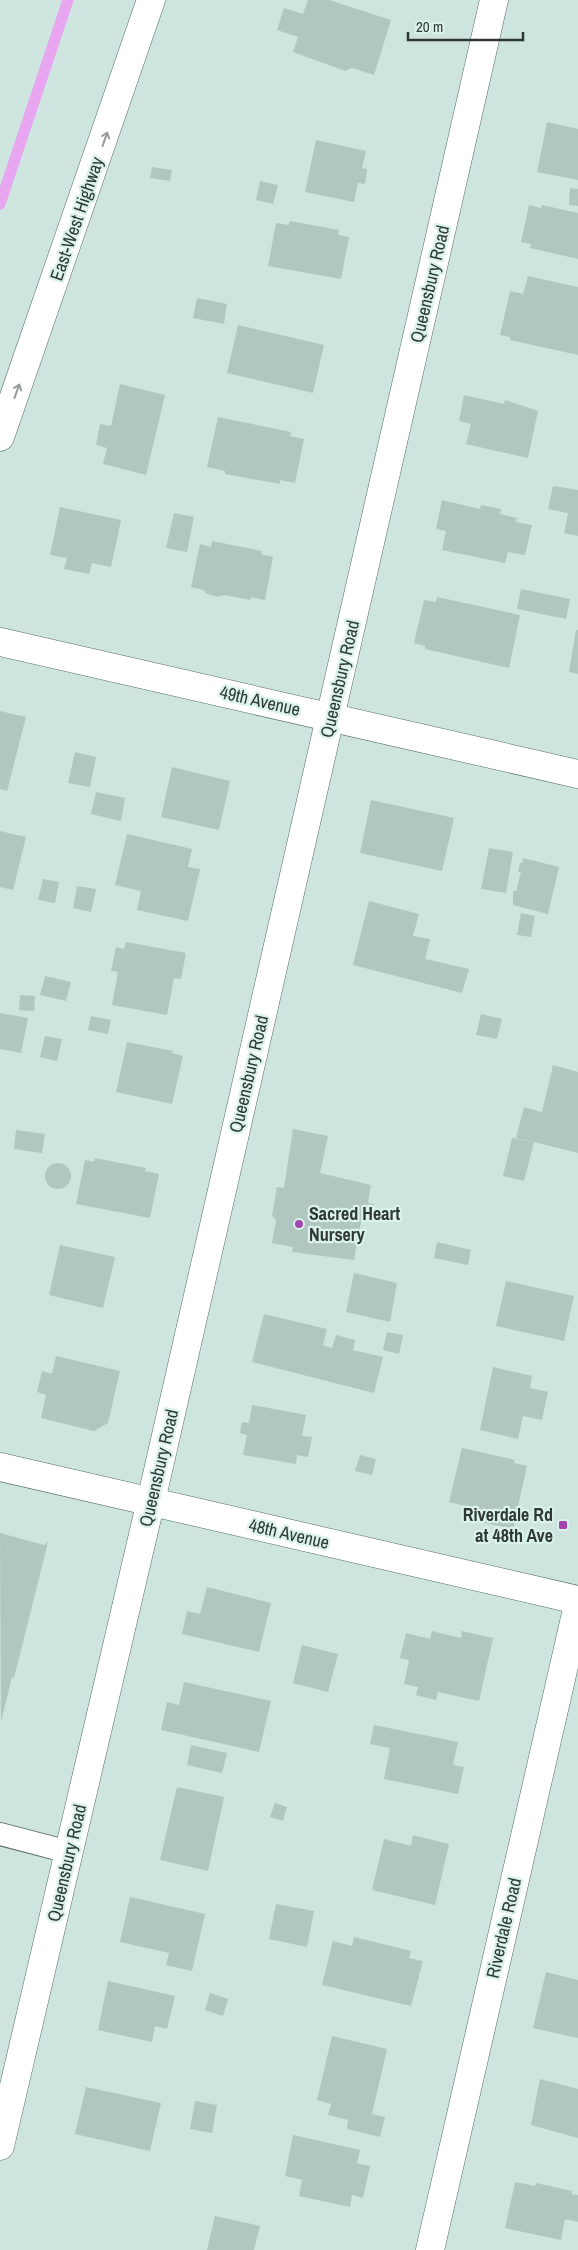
<svg xmlns="http://www.w3.org/2000/svg" width="578" height="2250" font-family="'Archivo Narrow',sans-serif">
<rect width="100%" height="100%" fill="#cde5de"/>
<g fill="none" stroke-linecap="round" stroke-linejoin="round">
<!-- stream -->
<polyline stroke="#e8a6f1" stroke-width="11" points="0,204 68,0"/>
</g>
<!-- building -->
<g fill="#b0c7c1">
<polygon points="308,0 329,0 391,20 374,75 352,68 345,71 293,52 298,37 277,30 284,8 303,14"/>
<polygon points="547,122 578,129 578,180 537,172"/>
<polygon points="316,140 366,151 362,168 367,169 365,184 358,183 354,202 305,192"/>
<polygon points="152,167 172,170 170,181 150,178"/>
<polygon points="260,181 278,185 273,204 256,200"/>
<polygon points="570,188 578,189 578,206 569,205"/>
<polygon points="529,205 541,208 542,205 578,213 578,259 530,248 531,244 521,242"/>
<polygon points="290,221 339,230 338,235 349,237 341,279 268,266 276,223 289,225"/>
<polygon points="528,276 578,287 578,355 510,340 510,337 500,335 510,291 523,294"/>
<polygon points="197,298 227,304 224,324 193,318"/>
<polygon points="238,325 324,345 313,393 227,373"/>
<polygon points="120,384 165,395 146,475 103,464 107,448 96,445 100,424 111,426"/>
<polygon points="464,395 504,404 505,400 538,411 528,458 466,444 471,424 459,421"/>
<polygon points="218,417 291,432 290,436 304,439 295,483 280,480 280,484 225,474 225,471 207,467"/>
<polygon points="553,486 578,490 578,536 564,533 568,513 548,509"/>
<polygon points="442,500 480,509 481,505 501,509 500,514 517,518 516,522 532,525 525,555 508,552 505,563 442,550 446,531 436,529"/>
<polygon points="60,507 121,520 111,567 92,563 89,574 64,569 67,558 50,555"/>
<polygon points="174,513 194,517 187,552 166,548"/>
<polygon points="212,541 262,551 261,554 273,557 265,600 251,597 251,600 224,595 218,597 207,594 203,590 191,587 200,544 211,547"/>
<polygon points="521,589 570,599 566,619 517,609"/>
<polygon points="437,597 520,615 509,668 425,649 425,646 414,643 424,600 436,602"/>
<polygon points="576,630 578,630 578,674 569,672"/>
<polygon points="0,711 26,717 7,791 0,789"/>
<polygon points="75,752 96,757 90,787 68,783"/>
<polygon points="172,767 230,781 219,830 161,817"/>
<polygon points="96,792 125,798 121,821 91,814"/>
<polygon points="371,800 454,818 442,871 360,853"/>
<polygon points="0,831 26,837 13,890 0,887"/>
<polygon points="127,834 192,849 188,867 200,869 188,921 137,910 141,891 115,885"/>
<polygon points="489,848 513,852 506,893 481,889"/>
<polygon points="523,858 559,867 548,914 513,905 513,891 516,891 521,872 518,872 520,863 522,863"/>
<polygon points="43,879 59,882 55,903 38,900"/>
<polygon points="77,886 96,889 91,912 73,908"/>
<polygon points="369,901 419,914 413,936 430,939 425,959 469,969 462,993 353,965"/>
<polygon points="521,913 535,916 531,937 517,935"/>
<polygon points="126,942 186,953 181,979 174,978 167,1015 112,1005 118,972 111,971 116,947 124,949"/>
<polygon points="45,976 71,982 66,1001 40,995"/>
<polygon points="20,995 35,996 34,1011 19,1010"/>
<polygon points="0,1013 28,1018 21,1053 0,1049"/>
<polygon points="481,1014 502,1019 497,1039 476,1035"/>
<polygon points="91,1016 111,1020 108,1034 88,1030"/>
<polygon points="45,1036 62,1039 57,1061 40,1057"/>
<polygon points="127,1042 173,1051 172,1053 183,1056 172,1104 116,1092"/>
<polygon points="553,1065 578,1072 578,1153 534,1142 524,1181 503,1176 512,1138 531,1142 516,1138 524,1107 542,1112"/>
<polygon points="293,1129 328,1136 320,1173 371,1185 368,1203 374,1204 372,1213 363,1211 354,1260 292,1252 293,1247 272,1243 276,1220 272,1216 277,1187 284,1188"/>
<polygon points="16,1130 45,1134 42,1153 14,1149"/>
<polygon points="95,1158 146,1168 145,1171 159,1174 150,1218 76,1204 85,1160 94,1162"/>
<circle cx="58" cy="1176" r="13"/>
<polygon points="437,1242 471,1250 468,1265 434,1258"/>
<polygon points="60,1245 115,1257 103,1308 49,1295"/>
<polygon points="354,1273 397,1283 390,1322 346,1312"/>
<polygon points="506,1281 574,1296 564,1341 496,1326"/>
<polygon points="264,1314 327,1329 323,1345 332,1348 336,1335 355,1340 353,1350 383,1357 374,1393 252,1362"/>
<polygon points="387,1332 403,1335 399,1354 383,1350"/>
<polygon points="56,1356 120,1371 108,1423 94,1431 41,1418 46,1395 37,1392 42,1371 52,1374"/>
<polygon points="493,1367 532,1376 530,1388 548,1392 542,1420 523,1416 518,1439 480,1430"/>
<polygon points="252,1405 306,1415 302,1436 312,1437 308,1457 297,1455 296,1464 243,1455 247,1435 240,1433 242,1422 249,1423"/>
<polygon points="462,1448 515,1460 514,1463 527,1466 513,1529 467,1519 469,1507 449,1502"/>
<polygon points="360,1455 376,1459 372,1475 355,1471"/>
<polygon points="0,1533 44,1545 48,1542 14,1678 12,1677 1,1722"/>
<polygon points="207,1587 271,1603 259,1652 182,1634 187,1611 200,1614"/>
<polygon points="432,1631 461,1638 462,1631 493,1638 479,1701 438,1692 436,1700 416,1695 418,1687 404,1684 409,1660 400,1658 406,1633 430,1639"/>
<polygon points="302,1645 338,1654 328,1692 293,1683"/>
<polygon points="184,1682 271,1701 259,1752 161,1730 167,1702 179,1705"/>
<polygon points="374,1725 458,1742 453,1765 464,1767 458,1794 384,1779 390,1748 370,1744"/>
<polygon points="191,1745 227,1753 222,1773 187,1765"/>
<polygon points="177,1787 224,1797 208,1871 160,1860"/>
<polygon points="275,1803 287,1807 283,1821 270,1817"/>
<polygon points="413,1835 449,1844 435,1905 372,1890 384,1839 411,1846"/>
<polygon points="130,1897 205,1914 192,1971 166,1965 169,1953 120,1942"/>
<polygon points="276,1904 314,1911 307,1947 269,1939"/>
<polygon points="354,1937 411,1951 409,1958 423,1961 411,2006 322,1985 333,1941 352,1946"/>
<polygon points="546,1972 578,1980 578,2038 533,2028"/>
<polygon points="108,1981 175,1996 167,2029 155,2026 152,2042 98,2030"/>
<polygon points="210,1993 228,1999 223,2016 205,2010"/>
<polygon points="332,2036 387,2049 372,2114 385,2117 380,2137 347,2129 348,2120 328,2115 331,2104 317,2100"/>
<polygon points="540,2079 578,2089 578,2138 531,2125"/>
<polygon points="86,2087 161,2103 150,2151 75,2134"/>
<polygon points="195,2101 217,2105 212,2133 190,2129"/>
<polygon points="293,2135 360,2150 357,2163 370,2166 363,2198 352,2195 350,2207 299,2196 302,2180 285,2176"/>
<polygon points="515,2182 535,2186 536,2183 572,2191 572,2194 578,2195 578,2222 565,2219 561,2240 505,2228"/>
<polygon points="215,2216 260,2226 254,2250 207,2250"/>
</g>
<g fill="none" stroke-linecap="round" stroke-linejoin="round">
<defs>
<polyline id="service" points="0,1834 69,1852"/>
<g id="minor">
<polyline points="0,642 578,774"/>
<polyline points="0,1467 578,1600"/>
<polyline points="0,2146 157,1475 494,0"/>
</g>
<polyline id="tertiary" points="430,2250 578,1605"/>
<polyline id="primary" points="0,437 151,0"/>
</defs>
<!-- service casing -->
<use href="#service" stroke="#566c66" stroke-width="24"/>
<!-- minor casing -->
<use href="#minor" stroke="#566c66" stroke-width="29"/>
<!-- tertiary casing -->
<use href="#tertiary" stroke="#566c66" stroke-width="29"/>
<!-- primary casing -->
<use href="#primary" stroke="#566c66" stroke-width="29"/>
<!-- service -->
<use href="#service" stroke="#fff" stroke-width="22"/>
<!-- minor -->
<use href="#minor" stroke="#fff" stroke-width="28"/>
<!-- tertiary -->
<use href="#tertiary" stroke="#fff" stroke-width="28"/>
<!-- primary -->
<use href="#primary" stroke="#fff" stroke-width="28"/>
</g>
<!-- one-way arrows -->
<defs><path id="oneway-shaft" d="M-6 0H5M1.5-3L5.5 0L1.5 3" fill="none" stroke-width="1.6" stroke-linecap="round" stroke-linejoin="round" transform="scale(1.25)"/></defs>
<g stroke="#979c9a">
<use href="#oneway-shaft" transform="translate(105 139) rotate(-71)"/>
<use href="#oneway-shaft" transform="translate(17 391) rotate(-70)"/>
</g>
<!-- markers -->
<g fill="#a144ae" stroke="#daf2eb" stroke-width="2">
<circle cx="299" cy="1224" r="5"/>
<rect x="558" y="1520" width="10" height="10" rx="2.5"/>
</g>
<g text-anchor="middle" stroke-width="4.5" stroke-linejoin="round" paint-order="stroke">
<!-- street labels -->
<g font-size="18" fill="#2f3836" stroke="#daf2eb">
<text transform="translate(77 219) rotate(-71)" y="6">East-West Highway</text>
<text transform="translate(430 284) rotate(-77)" y="6">Queensbury Road</text>
<text transform="translate(340 679) rotate(-77)" y="6">Queensbury Road</text>
<text transform="translate(260 701) rotate(13)" y="6">49th Avenue</text>
<text transform="translate(249 1074) rotate(-77)" y="6">Queensbury Road</text>
<text transform="translate(159 1468) rotate(-77)" y="6">Queensbury Road</text>
<text transform="translate(289 1534) rotate(13)" y="6">48th Avenue</text>
<text transform="translate(67 1863) rotate(-77)" y="6">Queensbury Road</text>
<text transform="translate(504 1928) rotate(-77)" y="6">Riverdale Road</text>
</g>
<!-- poi labels -->
<g font-size="18" font-weight="bold" fill="#2f3836" stroke="#daf2eb" text-anchor="start">
<text x="309" y="1220">Sacred Heart<tspan x="309" dy="21">Nursery</tspan></text>
<text x="553" y="1521" text-anchor="end">Riverdale Rd<tspan x="553" dy="21">at 48th Ave</tspan></text>
</g>
</g>
<!-- scale -->
<path d="M408 32v8h115v-8" fill="none" stroke="#2f3836" stroke-width="2.5"/>
<text x="416" y="32" font-size="15" fill="#2f3836" stroke="#daf2eb" stroke-width="4" paint-order="stroke">20 m</text>
</svg>
